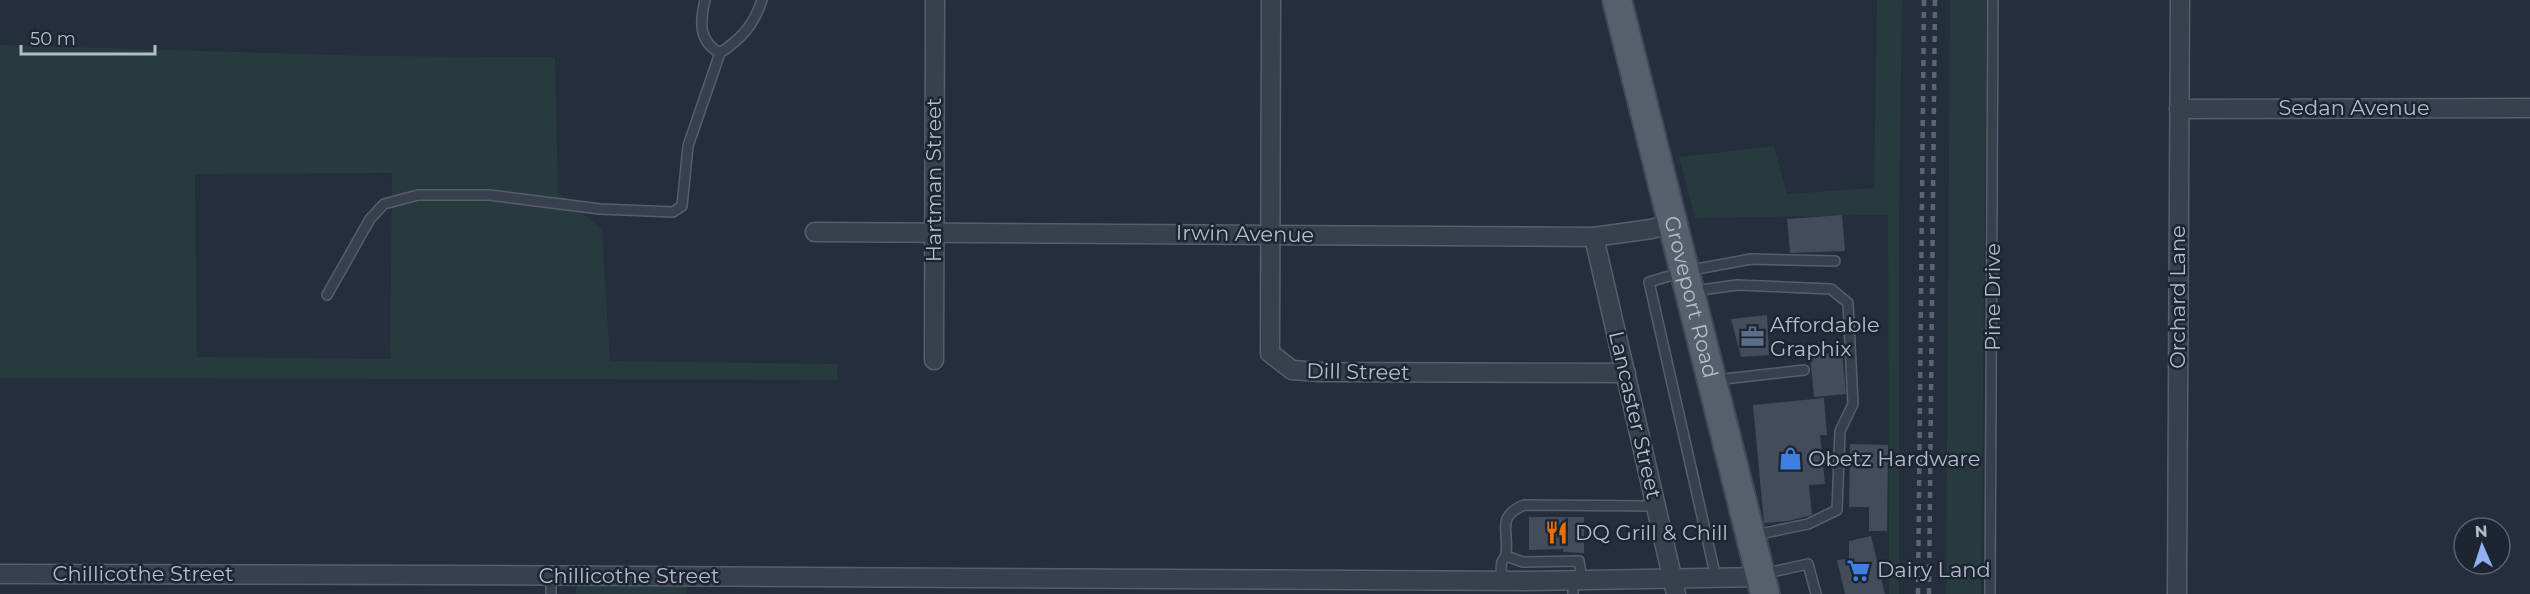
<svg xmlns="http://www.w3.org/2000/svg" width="2530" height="594" font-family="Montserrat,sans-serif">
<rect width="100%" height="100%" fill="#252e3c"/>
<!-- green -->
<g fill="#273a3d" fill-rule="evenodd">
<polygon points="1877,0 1902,0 1899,222 1899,594 1889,594 1888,215 1695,218 1679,157 1774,146 1787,194 1874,188"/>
<polygon points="1950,0 1987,0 1981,594 1946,594"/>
<path d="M0,45L371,56L555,57L558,192L602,230L610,361L837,364V380L0,378ZM392,173L390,359L197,357L195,174Z"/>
<polygon points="576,585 686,587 686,594 576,594"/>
</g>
<!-- building -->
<g fill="#424c5b">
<polygon points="1842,215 1845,251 1790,253 1787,219"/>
<polygon points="1767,315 1769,355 1741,357 1731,319"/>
<polygon points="1842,352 1846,394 1814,397 1810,355"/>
<polygon points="1824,398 1827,435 1820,435 1825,484 1809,485 1812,515 1788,521 1764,523 1753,405"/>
<polygon points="1850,444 1888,445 1887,531 1869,531 1869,507 1849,507"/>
<polygon points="1529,517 1584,517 1584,553 1563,552 1563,549 1529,550"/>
<polygon points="1871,536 1885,594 1845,594 1837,560 1849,559 1849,541"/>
</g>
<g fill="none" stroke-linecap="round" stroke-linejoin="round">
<defs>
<g id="service">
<path d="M720,53C741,39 754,25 762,0"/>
<polyline points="1693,291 1737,285 1831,289 1848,303 1853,404 1840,431 1837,510 1808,524 1755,535"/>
<path d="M327,295L370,219L384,204L418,195H489L600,209L673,212L682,206L688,146L720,53C698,41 700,22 705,0"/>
<polyline points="1715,380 1804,370"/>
<polyline points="1506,556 1523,562 1579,561 1582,580"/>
<polyline points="1762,574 1808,564 1816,594"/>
<polyline points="551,575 551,594"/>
<polyline points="1716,578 1649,282 1686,271 1751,259 1835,261"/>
<path d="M1502,581C1502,576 1500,567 1502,562C1503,559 1506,557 1506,553C1509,530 1496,517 1524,505L1656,506"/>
<polyline points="1573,581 1573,594"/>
<polyline points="1990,594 1993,0"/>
</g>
<g id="minor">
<polyline points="1271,0 1270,353 1292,370 1321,372 1626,373"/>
<polyline points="2179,109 2530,108"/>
<polyline points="815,232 1594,237 1651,229 1674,223"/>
<polyline points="1594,237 1676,594"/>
<polyline points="934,360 935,0"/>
<polyline points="0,574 443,575 1529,581 1761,577"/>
<polyline points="2177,594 2180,0"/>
</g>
<g id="primary">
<path id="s1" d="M1617,0L1765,594"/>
</g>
</defs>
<!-- service casing -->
<use href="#service" stroke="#575e6b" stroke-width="12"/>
<!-- minor casing -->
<use href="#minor" stroke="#575e6b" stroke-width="21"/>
<!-- primary casing -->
<use href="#primary" stroke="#424956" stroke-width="32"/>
<!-- service -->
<use href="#service" stroke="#39404d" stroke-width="9"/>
<!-- minor -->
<use href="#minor" stroke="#39404d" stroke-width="18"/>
<!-- primary -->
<use href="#primary" stroke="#575f6d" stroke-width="28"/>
<!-- rail -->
<g stroke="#5c6473" stroke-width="4.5" stroke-dasharray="6 6" stroke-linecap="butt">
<polyline points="1918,594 1924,0"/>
<polyline points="1929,594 1935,0"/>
</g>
</g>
<!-- icons -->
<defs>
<symbol id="office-bare" viewBox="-9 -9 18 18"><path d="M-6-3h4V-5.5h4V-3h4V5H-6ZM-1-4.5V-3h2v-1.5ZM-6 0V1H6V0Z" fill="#5c6f8a" stroke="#1e2532" stroke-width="2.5" paint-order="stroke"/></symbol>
<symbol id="shop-bare" viewBox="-9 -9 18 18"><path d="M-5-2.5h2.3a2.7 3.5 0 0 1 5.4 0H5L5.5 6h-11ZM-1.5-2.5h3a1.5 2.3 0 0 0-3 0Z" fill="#3f7fe0" stroke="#1e2532" stroke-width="2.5" paint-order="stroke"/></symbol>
<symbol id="restaurant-bare" viewBox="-9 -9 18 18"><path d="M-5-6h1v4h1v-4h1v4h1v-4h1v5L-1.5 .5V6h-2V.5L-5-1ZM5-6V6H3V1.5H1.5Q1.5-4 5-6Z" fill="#e8710a" stroke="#1e2532" stroke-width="2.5" paint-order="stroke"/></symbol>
<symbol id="supermarket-bare" viewBox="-9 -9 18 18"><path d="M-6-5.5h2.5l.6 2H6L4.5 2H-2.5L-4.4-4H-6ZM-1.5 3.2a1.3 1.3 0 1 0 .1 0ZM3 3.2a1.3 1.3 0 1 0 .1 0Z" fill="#3f7fe0" stroke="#1e2532" stroke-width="2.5" paint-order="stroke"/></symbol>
</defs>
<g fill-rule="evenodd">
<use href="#office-bare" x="1736" y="320" width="33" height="33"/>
<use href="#shop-bare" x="1774" y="442" width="33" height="33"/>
<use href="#restaurant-bare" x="1540" y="516" width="33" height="33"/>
<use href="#supermarket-bare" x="1842" y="554" width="33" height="33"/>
</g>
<g text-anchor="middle" stroke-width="5" stroke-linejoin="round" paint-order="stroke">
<!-- street labels -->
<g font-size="21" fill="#b5bbc8" stroke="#1e2532">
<text x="2354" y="115">Sedan Avenue</text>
<text transform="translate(934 180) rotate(-90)" y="7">Hartman Street</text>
<text transform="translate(1245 234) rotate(1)" y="7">Irwin Avenue</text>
<text dy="7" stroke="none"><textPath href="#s1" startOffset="306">Groveport Road</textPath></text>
<text transform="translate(1993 297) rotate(-90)" y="7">Pine Drive</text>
<text transform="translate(2178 297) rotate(-90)" y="7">Orchard Lane</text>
<text transform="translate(1358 372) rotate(1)" y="7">Dill Street</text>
<text transform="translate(1635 415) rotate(77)" y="7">Lancaster Street</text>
<text x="143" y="581">Chillicothe Street</text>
<text x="629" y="583">Chillicothe Street</text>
</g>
<!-- poi labels -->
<g font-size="21" fill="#b5bbc8" stroke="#1e2532" text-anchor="start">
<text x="1770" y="332">Affordable<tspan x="1770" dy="24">Graphix</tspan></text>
<text x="1808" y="466">Obetz Hardware</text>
<text x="1575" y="540">DQ Grill &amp; Chill</text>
<text x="1877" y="577">Dairy Land</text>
</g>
</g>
<!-- north arrow -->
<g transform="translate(2482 546) rotate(357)"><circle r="28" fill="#1e2532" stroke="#5a616e" stroke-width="1.5"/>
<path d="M0-4.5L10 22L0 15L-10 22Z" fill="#90b0f2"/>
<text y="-9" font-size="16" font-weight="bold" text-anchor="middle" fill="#b5bbc8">N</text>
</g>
<!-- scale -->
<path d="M21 45v9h134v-9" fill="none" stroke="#b5bbc8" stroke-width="3"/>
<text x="30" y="45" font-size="18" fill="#b5bbc8" stroke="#1e2532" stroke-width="4.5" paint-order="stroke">50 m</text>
</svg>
